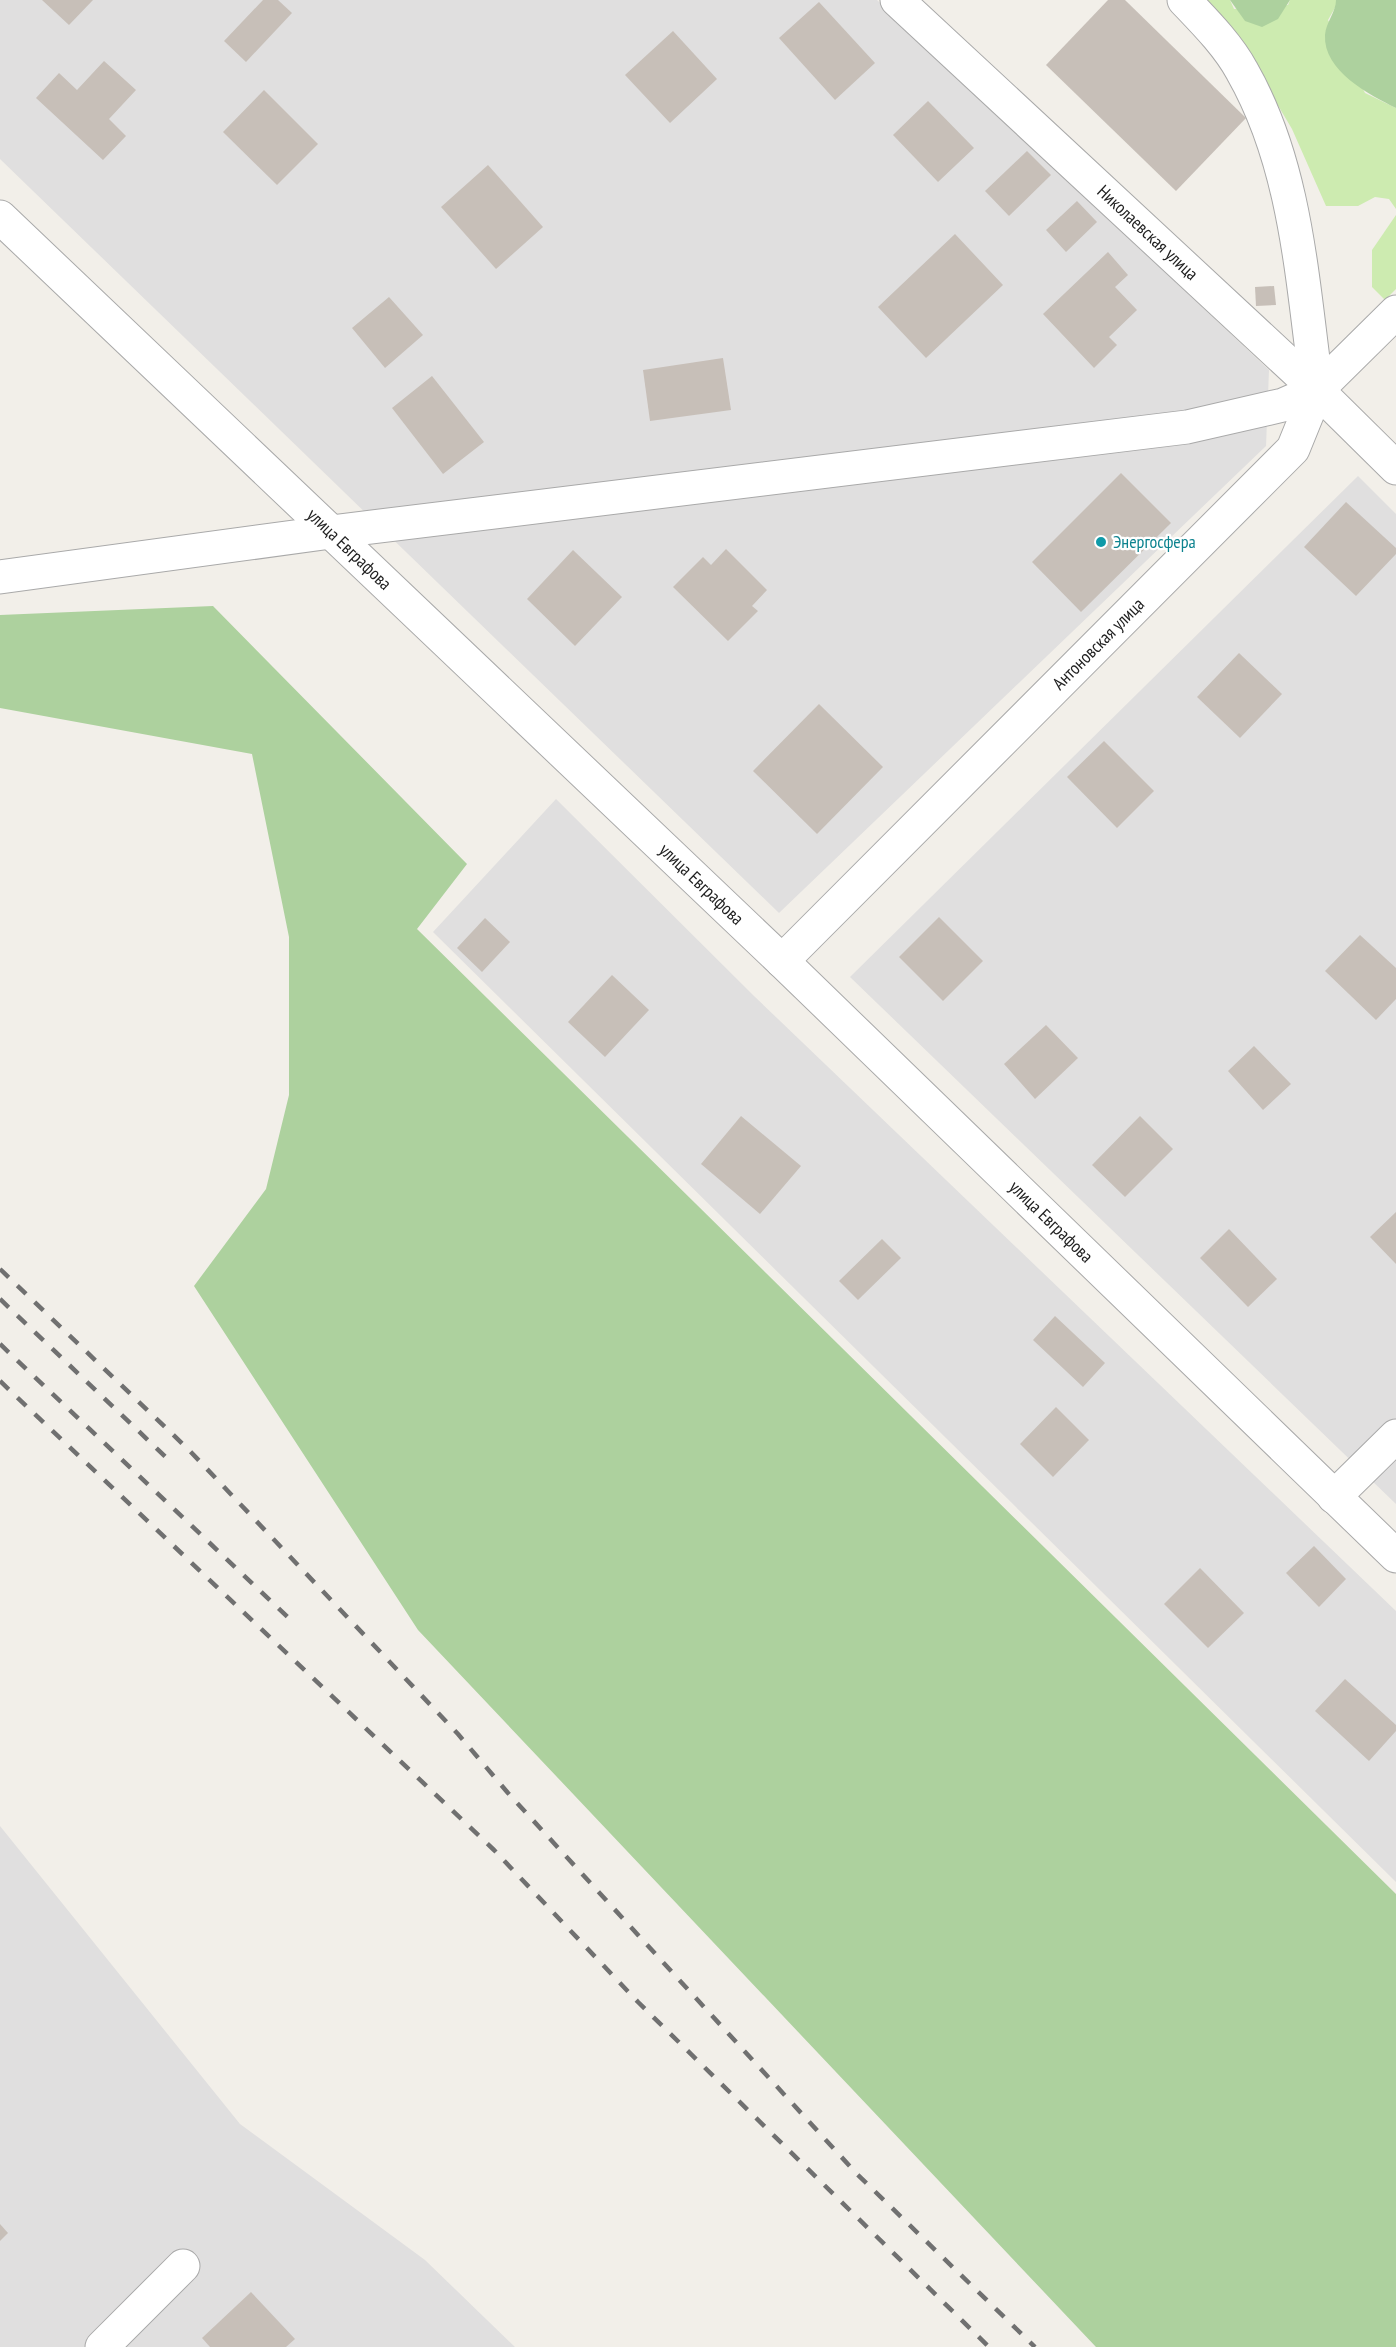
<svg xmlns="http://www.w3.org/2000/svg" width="1396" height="2347" font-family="'PT Sans Narrow',sans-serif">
<rect width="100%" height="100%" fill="#f2efe9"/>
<!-- residential -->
<g fill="#e0dfdf">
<polygon points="0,0 877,0 1269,370 1266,446 779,913 0,159"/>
<polygon points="1358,476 1396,514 1396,1504 850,977"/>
<polygon points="556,799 754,996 1396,1611 1396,1882 433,932"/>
<polygon points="0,1826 240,2124 425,2260 515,2347 0,2347"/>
</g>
<!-- grass -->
<g fill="#cdebb0">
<polygon points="1205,0 1230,0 1234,9 1288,5 1290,0 1336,0 1336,6 1328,20 1365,93 1396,108 1396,209 1389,199 1375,197 1358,206 1326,206 1292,129 1251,60"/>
<polygon points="1396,215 1396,289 1385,300 1372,287 1372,250"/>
</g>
<!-- forest -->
<g fill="#add19e">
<polygon points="1230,0 1290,0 1278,19 1262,27 1245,21"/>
<path d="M1336,0H1396V108C1370,95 1323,71 1325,35C1326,22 1336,12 1336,0Z"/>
<polygon points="213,606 467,864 417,929 1396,1894 1396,2347 1096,2347 418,1630 194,1286 266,1189 289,1095 289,937 252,754 0,708 0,615"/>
</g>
<!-- building -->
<g fill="#c7bfb8">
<polygon points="42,0 93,0 69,25"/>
<polygon points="263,0 278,0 292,13 246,62 224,41"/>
<polygon points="1108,0 1125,0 1246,118 1176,191 1046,65"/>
<polygon points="819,2 875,63 835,100 779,38"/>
<polygon points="673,31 717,79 670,123 625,75"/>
<polygon points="104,61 136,90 109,119 126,136 103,160 36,98 59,73 77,90"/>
<polygon points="264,90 318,144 277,185 223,132"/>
<polygon points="928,101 974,148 938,182 893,135"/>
<polygon points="1027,151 1051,175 1009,216 985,191"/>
<polygon points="488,165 543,227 496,269 441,207"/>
<polygon points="1077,201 1097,222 1066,252 1046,230"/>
<polygon points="955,234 1003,285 926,358 878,307"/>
<polygon points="1108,252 1128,275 1115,287 1137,310 1109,337 1117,345 1094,368 1043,314"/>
<polygon points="1274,286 1276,305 1256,306 1255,287"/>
<polygon points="389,297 423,335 385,368 352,328"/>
<polygon points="723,358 731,410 650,421 643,370"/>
<polygon points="432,376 484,442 443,474 392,408"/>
<polygon points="1121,473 1171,523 1081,612 1032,562"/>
<polygon points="1346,502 1396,548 1396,554 1356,596 1304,547"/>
<polygon points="726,549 767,590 752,606 758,611 728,641 673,587 703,557 711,565"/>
<polygon points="573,550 622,597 575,646 527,599"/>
<polygon points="1239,653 1282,694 1240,738 1197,697"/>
<polygon points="819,704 883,767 817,834 753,771"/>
<polygon points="1104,741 1154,791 1117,828 1067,777"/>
<polygon points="939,917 983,961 943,1001 899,957"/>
<polygon points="485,918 510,942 482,972 457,948"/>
<polygon points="1360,935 1396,968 1396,999 1376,1020 1325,971"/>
<polygon points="612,975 649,1010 605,1057 568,1022"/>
<polygon points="1046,1025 1078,1058 1035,1099 1004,1064"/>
<polygon points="1254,1046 1291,1084 1263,1110 1228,1071"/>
<polygon points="741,1116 801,1166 760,1214 701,1164"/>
<polygon points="1140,1116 1173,1149 1125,1197 1092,1165"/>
<polygon points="1396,1212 1396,1264 1370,1237"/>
<polygon points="1229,1229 1277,1279 1248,1307 1200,1258"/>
<polygon points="882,1239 901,1258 858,1300 839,1281"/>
<polygon points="1055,1316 1105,1363 1083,1387 1033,1340"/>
<polygon points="1056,1407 1089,1440 1053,1477 1020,1444"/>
<polygon points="1314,1546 1346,1579 1319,1607 1286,1573"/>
<polygon points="1200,1568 1244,1613 1208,1648 1164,1604"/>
<polygon points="1345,1679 1396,1725 1396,1731 1369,1761 1315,1711"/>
<polygon points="0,2224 8,2233 0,2241"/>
<polygon points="251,2292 295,2339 286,2347 210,2347 202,2338"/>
</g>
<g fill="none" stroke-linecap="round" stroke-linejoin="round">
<defs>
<g id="minor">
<path id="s1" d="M897,0L1317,390L1396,468"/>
<path d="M1184,0C1204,21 1228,45 1242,71C1297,167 1302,282 1317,390"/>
<path id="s2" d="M0,217L782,961L1396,1556"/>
<polyline points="0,577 331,532 1187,427 1283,405 1317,390"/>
<path id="s3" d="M782,961L1293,449L1317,390L1396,312"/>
<polyline points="1334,1497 1396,1436"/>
<polyline points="102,2347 183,2266"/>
</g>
</defs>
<!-- minor casing -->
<use href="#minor" stroke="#a9a9a9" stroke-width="35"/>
<!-- minor -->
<use href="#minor" stroke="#fff" stroke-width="33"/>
<!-- rail -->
<g stroke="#707070" stroke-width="4.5" stroke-dasharray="12 12" stroke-linecap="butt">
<polyline points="0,1269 189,1450 458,1734 508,1793 857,2174 1035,2347"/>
<polyline points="0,1299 172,1463"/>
<polyline points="0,1344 294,1623"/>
<polyline points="0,1381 494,1850 638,2002 989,2347"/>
</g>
</g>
<!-- markers -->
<circle fill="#0f9aa8" stroke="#fff" stroke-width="2" cx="1101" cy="542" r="6"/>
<g text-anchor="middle" stroke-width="4.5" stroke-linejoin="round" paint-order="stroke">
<!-- street labels -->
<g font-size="18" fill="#222" stroke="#fff">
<text dy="6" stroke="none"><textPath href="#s1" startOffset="342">Николаевская улица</textPath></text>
<text dy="6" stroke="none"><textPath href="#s2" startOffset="482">улица Евграфова</textPath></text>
<text dy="6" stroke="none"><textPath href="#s3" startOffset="448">Антоновская улица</textPath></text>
<text dy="6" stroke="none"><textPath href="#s2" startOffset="968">улица Евграфова</textPath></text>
<text dy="6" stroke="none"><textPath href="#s2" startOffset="1454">улица Евграфова</textPath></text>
</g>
<!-- culture labels -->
<g font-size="18" fill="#0d838f" stroke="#fff" text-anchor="start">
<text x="1113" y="548">Энергосфера</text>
</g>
</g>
</svg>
